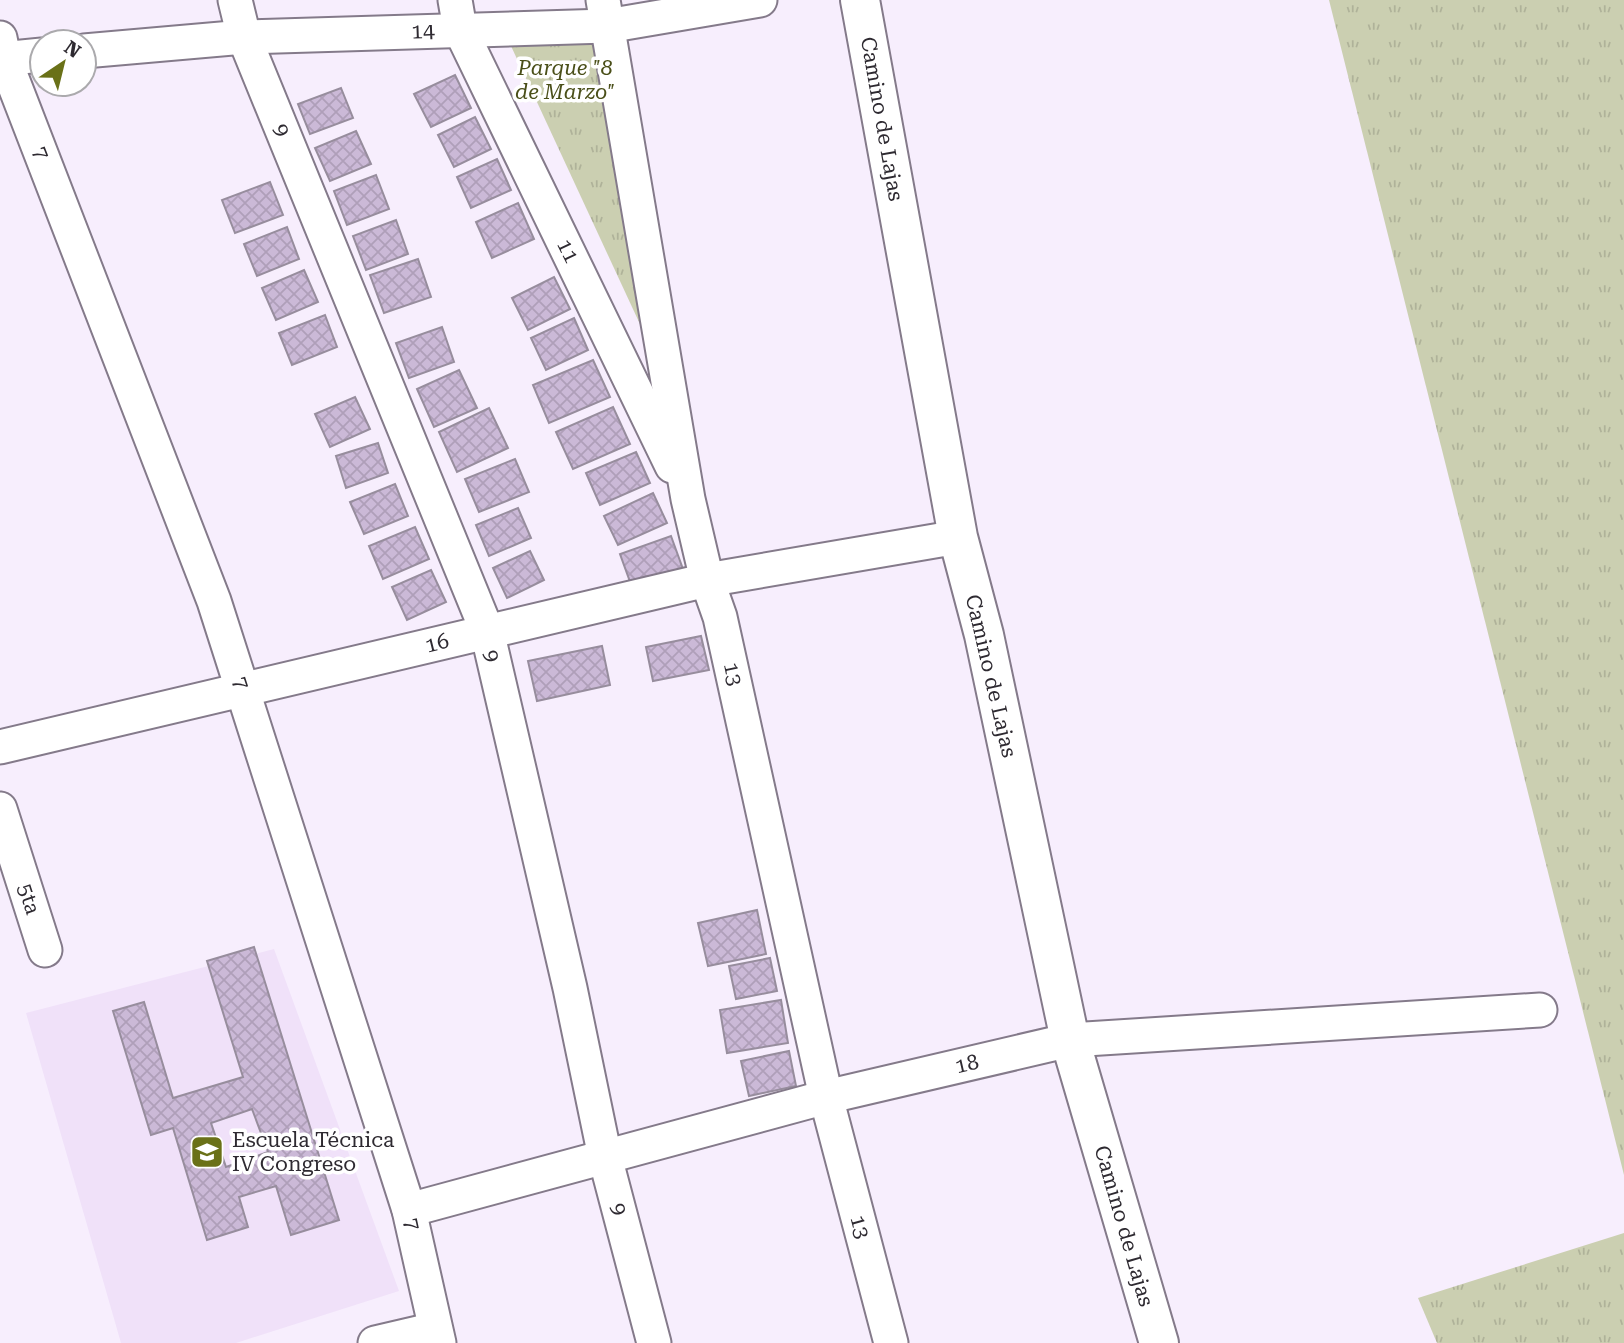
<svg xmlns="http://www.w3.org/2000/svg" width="1624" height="1343" font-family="'Roboto Serif',serif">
<defs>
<pattern id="grass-tufts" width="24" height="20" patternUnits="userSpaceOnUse" patternTransform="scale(1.75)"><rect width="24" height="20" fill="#cbcfb1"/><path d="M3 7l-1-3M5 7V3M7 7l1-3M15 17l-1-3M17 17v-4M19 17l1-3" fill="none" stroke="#afb299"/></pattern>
<pattern id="building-cross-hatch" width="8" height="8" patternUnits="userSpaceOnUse" patternTransform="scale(1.75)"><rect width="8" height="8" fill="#cbb9d7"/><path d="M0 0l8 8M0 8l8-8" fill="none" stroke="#af9fb9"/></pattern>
</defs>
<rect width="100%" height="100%" fill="#f7eefd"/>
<!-- built -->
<polygon fill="#f0e1f9" points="274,949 399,1291 236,1343 121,1343 26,1013"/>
<!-- grass -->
<g fill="url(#grass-tufts)">
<polygon points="1329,0 1624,0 1624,1175"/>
<polygon points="592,36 658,363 511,46"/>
<polygon points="1624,1233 1624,1343 1437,1343 1418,1298"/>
</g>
<!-- building -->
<g fill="url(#building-cross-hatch)" stroke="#978d9d" stroke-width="2" fill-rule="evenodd">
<polygon points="455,75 471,108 431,127 414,94"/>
<polygon points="341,88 353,118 310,134 298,104"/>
<polygon points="475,117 491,149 454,167 438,135"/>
<polygon points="356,131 371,164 330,181 315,148"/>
<polygon points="497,159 511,190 471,208 457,177"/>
<polygon points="376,175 389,209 347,225 334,191"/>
<polygon points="270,182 283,215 235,233 222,200"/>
<polygon points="518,203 534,239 492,258 476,222"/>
<polygon points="396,220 408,254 366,270 353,236"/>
<polygon points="287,227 299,259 257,276 244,244"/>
<polygon points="418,259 431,297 384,313 370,275"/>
<polygon points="304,270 318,302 276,320 262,288"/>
<polygon points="554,277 570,309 528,330 512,298"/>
<polygon points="325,315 337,347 292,365 279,333"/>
<polygon points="574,318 588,350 546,370 531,338"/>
<polygon points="442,327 454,362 409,378 396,343"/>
<polygon points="593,360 610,397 549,423 533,385"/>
<polygon points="459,370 477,408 434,427 417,389"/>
<polygon points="355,397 370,429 330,447 315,414"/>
<polygon points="613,407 630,444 573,469 556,432"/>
<polygon points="489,408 508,448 457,472 439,432"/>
<polygon points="378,443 388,473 346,488 336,456"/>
<polygon points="636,452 650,483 600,505 586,473"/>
<polygon points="515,459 529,492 479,512 465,479"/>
<polygon points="395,484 408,516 364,534 350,502"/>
<polygon points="653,493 667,523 618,545 604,516"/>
<polygon points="518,508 531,538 489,556 476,525"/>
<polygon points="415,527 429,559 383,579 369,546"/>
<polygon points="671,536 684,572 633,590 620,554"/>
<polygon points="530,551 544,580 507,598 493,568"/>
<polygon points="431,570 446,602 407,620 392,587"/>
<polygon points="701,636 709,670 653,681 646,647"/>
<polygon points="602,646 610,685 537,701 528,661"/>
<polygon points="757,910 766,954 708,966 698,923"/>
<path d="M254,947L339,1220L291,1235L276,1186L239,1197L248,1227L207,1240L173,1128L151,1135L113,1011L144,1002L173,1098L243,1077L207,961ZM252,1109L268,1152L226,1167L211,1123Z"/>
<polygon points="770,958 777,991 736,999 729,966"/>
<polygon points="781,1000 788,1043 727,1053 720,1010"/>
<polygon points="789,1051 796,1086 749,1096 741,1061"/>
</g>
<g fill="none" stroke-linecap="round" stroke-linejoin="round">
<defs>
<g id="minor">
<polyline points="235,0 244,37 487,631 570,988 605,1157 654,1343"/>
<polyline points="455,0 460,29 672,466"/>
<polyline points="603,0 688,499 707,580 720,617 826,1097 891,1343"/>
<polyline points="0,38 4,58 214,601 409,1210 439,1343"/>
<polyline points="84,51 244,37 607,26 760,0"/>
<polyline points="0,59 42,55"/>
<polyline points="0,747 707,580 958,537"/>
<polyline points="0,809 45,950"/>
<polyline points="409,1210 826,1097 1070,1040 1540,1010"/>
<polyline points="375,1343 435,1329"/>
</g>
<polyline id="tertiary" points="860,0 958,537 984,635 1070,1040 1159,1343"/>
</defs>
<!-- minor casing -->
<use href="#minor" stroke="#847a8a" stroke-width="37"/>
<!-- tertiary casing -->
<use href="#tertiary" stroke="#847a8a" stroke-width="42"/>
<!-- minor -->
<use href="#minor" stroke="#fff" stroke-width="33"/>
<!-- tertiary -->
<use href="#tertiary" stroke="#fff" stroke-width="38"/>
</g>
<!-- icons -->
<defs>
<symbol id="school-square" viewBox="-11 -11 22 22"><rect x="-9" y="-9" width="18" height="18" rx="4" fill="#6a7118" stroke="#fff"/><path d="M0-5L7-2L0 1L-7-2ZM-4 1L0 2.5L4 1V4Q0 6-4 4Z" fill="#fff"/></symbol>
</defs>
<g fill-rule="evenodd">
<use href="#school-square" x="188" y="1133" width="38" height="38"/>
</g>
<g text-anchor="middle" stroke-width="7" stroke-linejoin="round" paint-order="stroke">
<!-- street labels -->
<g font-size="21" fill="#2e2a31" stroke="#fff">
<text transform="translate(423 31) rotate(-2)" y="7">14</text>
<text transform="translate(882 119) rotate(80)" y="7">Camino de Lajas</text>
<text transform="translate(282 130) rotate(68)" y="7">9</text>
<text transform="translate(41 153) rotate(69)" y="7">7</text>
<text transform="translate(568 251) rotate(64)" y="7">11</text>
<text transform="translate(437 643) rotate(-14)" y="7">16</text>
<text transform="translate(492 656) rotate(77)" y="7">9</text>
<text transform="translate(733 674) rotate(78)" y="7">13</text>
<text transform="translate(991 676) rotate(77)" y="7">Camino de Lajas</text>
<text transform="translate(241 683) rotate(72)" y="7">7</text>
<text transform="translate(29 899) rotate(72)" y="7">5ta</text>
<text transform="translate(967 1064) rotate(-13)" y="7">18</text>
<text transform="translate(619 1209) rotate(75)" y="7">9</text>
<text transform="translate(412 1224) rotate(78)" y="7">7</text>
<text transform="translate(1124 1226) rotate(74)" y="7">Camino de Lajas</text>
<text transform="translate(860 1227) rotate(75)" y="7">13</text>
</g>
<!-- park labels -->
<g font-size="21" font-style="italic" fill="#4a4f19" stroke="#fff">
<text x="565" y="75">Parque "8<tspan x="565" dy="24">de Marzo"</tspan></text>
</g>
<!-- poi labels -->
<g font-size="21" fill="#2e2a31" stroke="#fff" text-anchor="start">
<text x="232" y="1147">Escuela Técnica<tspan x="232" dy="24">IV Congreso</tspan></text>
</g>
</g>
<!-- north arrow -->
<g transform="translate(63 63) rotate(35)"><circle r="33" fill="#ffffff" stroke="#abaaad" stroke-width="2"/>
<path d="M0-5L12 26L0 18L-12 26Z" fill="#6a7118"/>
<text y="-10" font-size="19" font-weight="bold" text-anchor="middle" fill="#2e2a31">N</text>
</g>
</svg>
